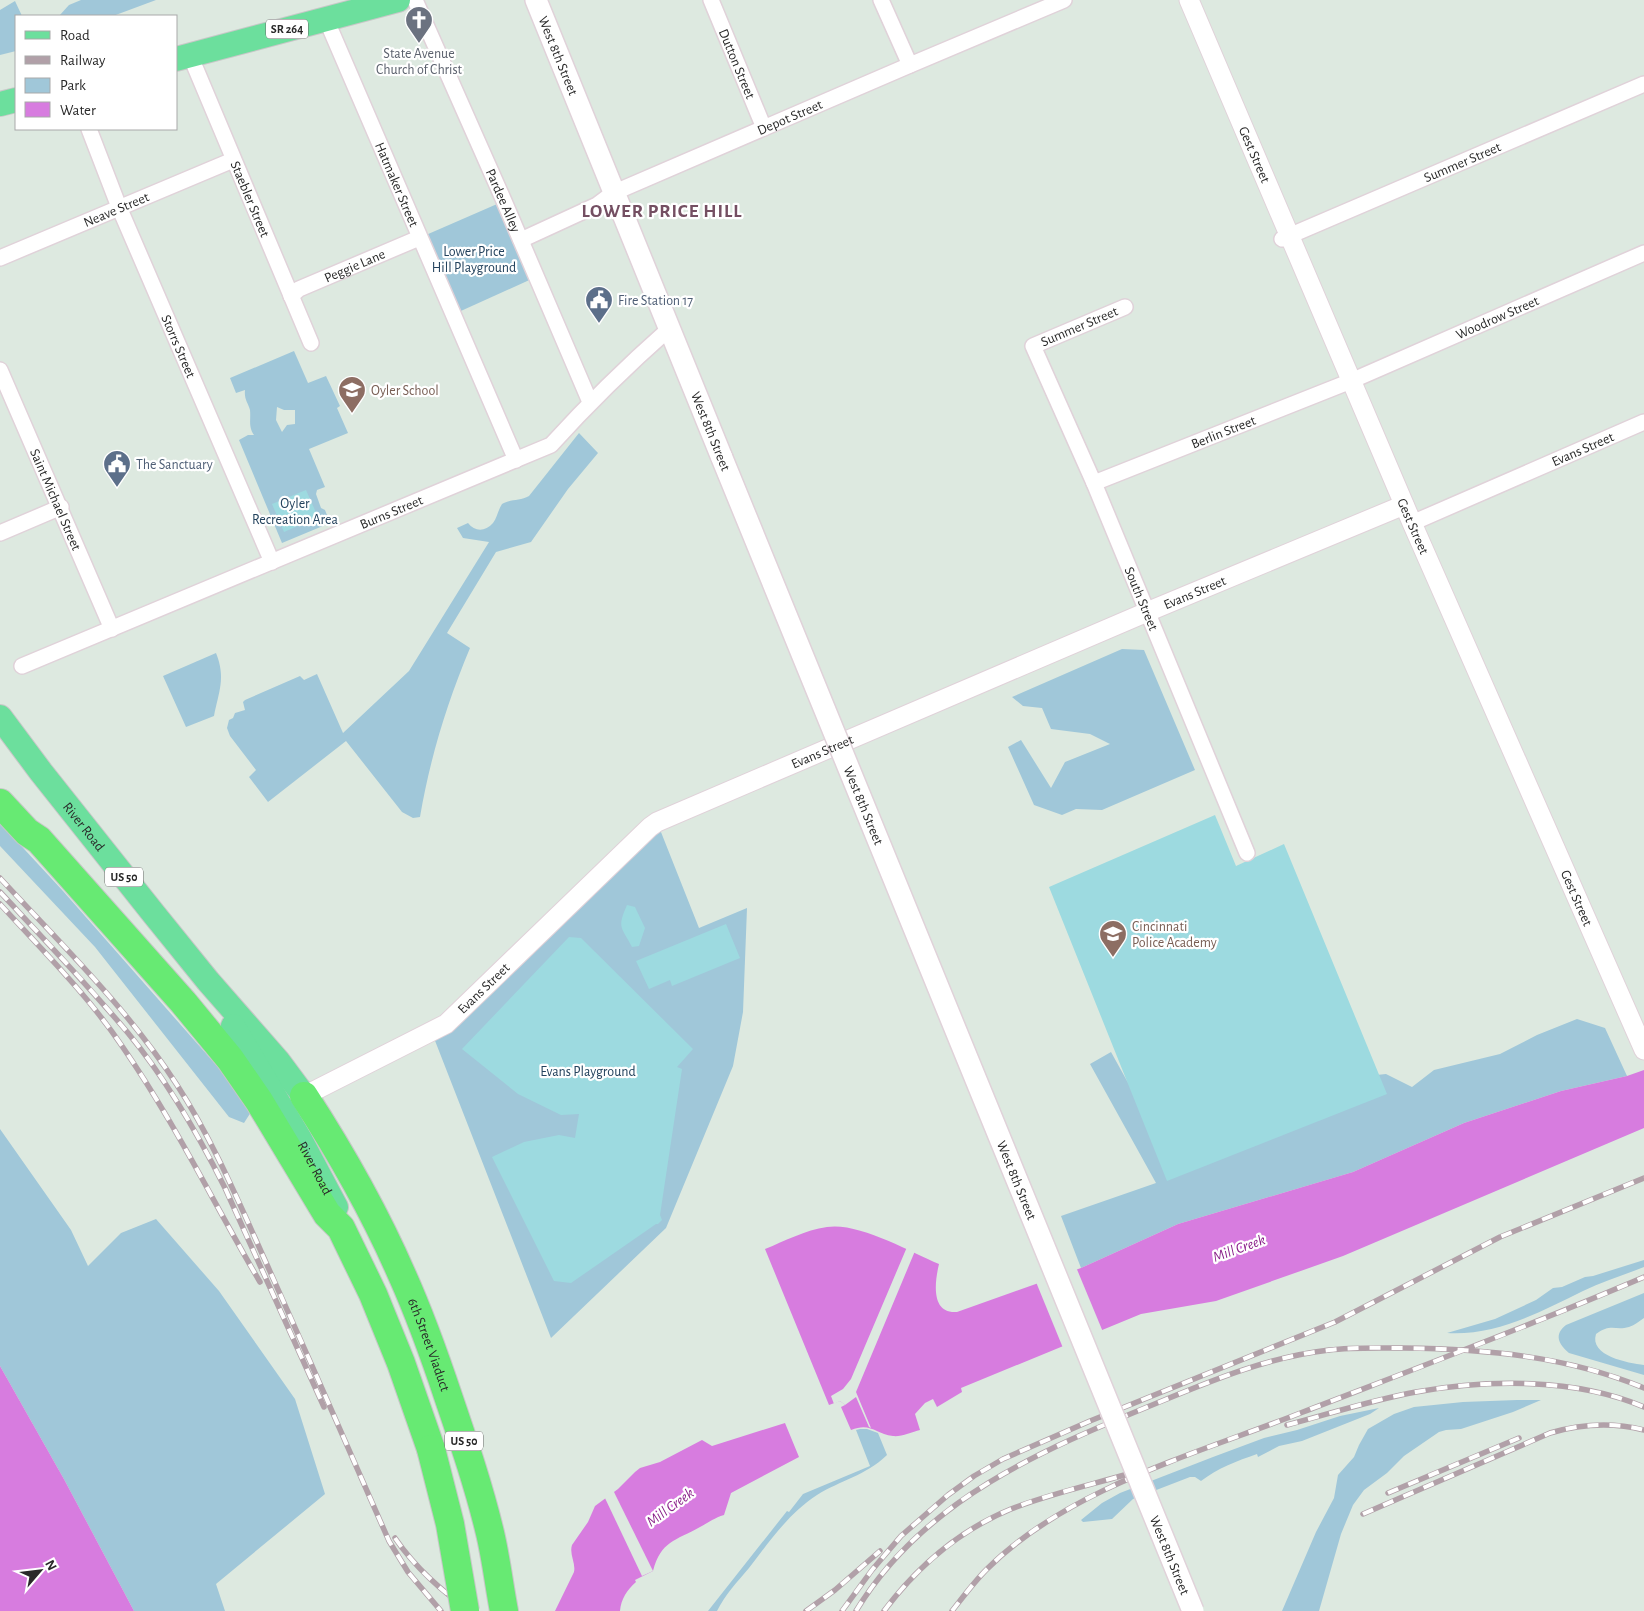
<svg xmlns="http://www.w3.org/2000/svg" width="1644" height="1611" font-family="'Alegreya Sans',sans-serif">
<rect width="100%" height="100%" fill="#dde9e0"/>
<!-- green -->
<g fill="#a0c7d9" fill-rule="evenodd">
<polygon points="81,0 156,0 113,16 59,16 69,5"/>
<polygon points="15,1 22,16 16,16 16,51 0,55 0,10"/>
<polygon points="504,201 536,277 452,315 419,238"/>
<path d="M294,351L308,383L326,376L340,406L337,408L348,433L309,449L325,487L317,490L316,494L321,508L325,510L330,523L282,543L239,440L248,435H254C248,426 251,420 250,410C248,402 244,400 245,390L236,393L230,378ZM277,407L284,410H295V424L287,425L282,432L276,420Z"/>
<path d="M579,433L598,453L568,489L531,542L496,552L447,633L470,648C447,703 430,758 420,817L413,818L402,812L346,741L268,802L249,777L256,770L230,736L227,728L229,720L233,718L235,713L245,710L243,702L245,700L300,676L304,680L317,674L343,733L409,671L489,542L463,538L457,528L468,523C475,532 485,532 493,523C497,518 498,510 502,504C510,499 520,501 529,496Z"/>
<polygon points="1122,649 1144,650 1195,770 1102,810 1076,809 1062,815 1034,805 1008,747 1021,740 1051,788 1065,762 1110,744 1090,734 1051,729 1042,708 1023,706 1012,697"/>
<path d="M216,653C226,678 219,691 214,716L186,727L163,676Z"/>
<polygon points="657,822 699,928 747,908 743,1012 733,1066 666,1228 551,1338 432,1033"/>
<polygon points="0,823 63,891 231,1082 251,1112 244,1123 229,1117 95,947 0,846"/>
<polygon points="1577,1019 1605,1028 1627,1076 1561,1091 1464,1123 1353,1172 1178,1224 1081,1268 1061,1216 1156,1183 1090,1064 1111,1052 1172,1162 1367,1076 1386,1074 1412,1087 1434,1070 1500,1054 1537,1035"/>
<polygon points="0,1129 71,1230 88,1266 121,1233 156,1219 219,1291 295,1399 325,1494 216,1584 225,1611 134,1611 65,1481 0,1366"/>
<path d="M1644,1260V1267C1624,1275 1602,1282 1583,1291C1540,1312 1496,1336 1447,1333L1495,1319L1536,1300L1553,1288L1562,1287L1585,1277L1593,1276Z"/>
<path d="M1644,1293V1318C1639,1321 1635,1325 1629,1327C1615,1331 1611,1323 1596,1334C1589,1356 1628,1363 1644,1365V1375L1569,1353C1558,1344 1554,1334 1566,1325Z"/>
<polygon points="1517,1400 1541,1400 1513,1412 1461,1429 1446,1430 1439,1432 1404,1456 1387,1473 1364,1490 1353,1505 1341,1534 1319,1611 1282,1611 1316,1532 1334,1498 1338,1475 1354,1457 1359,1445 1368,1429 1394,1414 1414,1407 1463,1402"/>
<path d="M1379,1408L1370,1414L1302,1441L1279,1446L1258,1457L1257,1454C1237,1461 1218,1468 1201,1481L1195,1477H1190L1133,1499L1112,1519L1083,1522L1081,1520L1102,1503L1120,1493L1213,1457L1264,1438L1297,1430L1340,1416Z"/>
<path d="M860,1429H867L878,1433L887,1455C865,1476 841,1480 817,1495C789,1513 769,1542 749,1568C737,1582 725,1595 717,1611H708L787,1511L789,1512L803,1494L870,1466L856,1430Z"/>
</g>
<!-- pitch -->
<g fill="#9ddae0">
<polygon points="306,490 318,517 284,532 272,504"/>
<polygon points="1215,815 1236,866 1284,844 1387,1094 1167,1181 1049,887"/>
<path d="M627,905L635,907L645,928L639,946L632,947C621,926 617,928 627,905Z"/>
<polygon points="726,924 740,958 672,986 670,980 649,989 636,961"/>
<polygon points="569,937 581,938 693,1049 677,1067 682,1069 660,1215 662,1220 658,1224 656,1224 571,1283 554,1281 492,1157 524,1142 559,1135 575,1138 579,1114 561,1115 518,1094 462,1049"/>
</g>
<!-- water -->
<g fill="#d77cdf">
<path d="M1644,1070V1128L1343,1256L1216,1301L1141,1314L961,1388L962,1392L937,1407L933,1399L925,1403L915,1414L920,1430C912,1432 901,1437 893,1436C875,1434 871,1422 851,1430L841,1407L845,1405L844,1404L840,1401L829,1405L765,1249C785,1241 805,1230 827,1227C858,1222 909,1251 939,1264C935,1281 930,1314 957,1312L1081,1268L1178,1224L1353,1172L1464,1123L1561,1091L1627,1076Z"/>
<polygon points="0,1366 65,1481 134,1611 0,1611"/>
<path d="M785,1423L799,1457L731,1493L724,1515C714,1518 708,1523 700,1527C675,1541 661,1541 653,1571L635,1580L636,1582C627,1590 621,1599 620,1611H555L574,1572C576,1563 569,1554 572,1545L588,1522L595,1506L618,1489L635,1472L640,1468L660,1462L702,1440L712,1446Z"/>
</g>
<!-- pier -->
<g fill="#dde9e0">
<polygon points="907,1247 915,1251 856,1392 871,1428 869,1427 856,1397 845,1405 840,1401 834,1404 831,1396 843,1389 851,1379"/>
<polygon points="1076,1267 1103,1332 1063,1348 1036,1282"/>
<polygon points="613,1490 653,1571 642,1576 604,1496"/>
</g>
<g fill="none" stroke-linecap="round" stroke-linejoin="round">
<defs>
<g id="minor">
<path id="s1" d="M415,0L504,201L590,402"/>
<path id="s2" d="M711,0L764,128"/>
<polyline points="881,0 910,65"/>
<path id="s3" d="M326,19L516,460"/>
<path id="s4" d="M190,55L311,343"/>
<path id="s5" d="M89,129L119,207L272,562"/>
<path id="s6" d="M1282,239L1644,84"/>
<path id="s7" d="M521,240L597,205L613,193L910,65L1064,0"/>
<path id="s8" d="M0,258L233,160"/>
<path id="s9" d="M291,296L299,289L419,238"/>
<path id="s10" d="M1125,307L1033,346L1094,483L1247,853"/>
<path id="s11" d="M0,370L112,629"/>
<path id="s12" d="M1094,483L1351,381L1644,253"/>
<path id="s13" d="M1412,523L1644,422"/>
<polyline points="0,533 61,507"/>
<path id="s14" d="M22,666L551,445C589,403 627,366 670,328"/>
</g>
<g id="tertiary">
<path id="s15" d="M1189,0L1412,523L1644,1050"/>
<path id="s16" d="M304,1096L446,1024L650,827L657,822L1147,612L1404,505"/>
</g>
<g id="secondary">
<path id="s17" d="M536,0L722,458"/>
</g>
<g id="primary">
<polyline points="176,59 398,0"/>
<polyline points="0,104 16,100"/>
<path id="s18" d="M0,717L41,772L153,913L208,981L278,1061L304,1096"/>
<path id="s19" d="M233,1026L300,1139L336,1207"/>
</g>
<g id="motorway">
<polyline points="0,803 27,832 39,840 183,1002 230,1059 259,1101 327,1214 341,1228 373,1294 401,1363 431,1449"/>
<path id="s20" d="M304,1096C341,1153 375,1213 402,1275C420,1315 435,1357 449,1399C464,1443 479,1487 490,1533C496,1558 499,1585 504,1611"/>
</g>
</defs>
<!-- minor casing -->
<use href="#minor" stroke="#e0d2d9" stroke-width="18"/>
<!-- tertiary casing -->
<use href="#tertiary" stroke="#e0d2d9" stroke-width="21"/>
<!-- secondary casing -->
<use href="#secondary" stroke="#e0d2d9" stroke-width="24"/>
<!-- primary casing -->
<use href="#primary" stroke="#c7c7c7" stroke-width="26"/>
<!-- motorway casing -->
<use href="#motorway" stroke="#c7c7c7" stroke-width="30"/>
<!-- minor -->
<use href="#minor" stroke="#fff" stroke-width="15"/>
<!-- tertiary -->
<use href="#tertiary" stroke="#fff" stroke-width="19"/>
<!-- secondary -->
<use href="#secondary" stroke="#fff" stroke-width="21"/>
<!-- primary -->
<use href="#primary" stroke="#6cdf9d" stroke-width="24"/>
<!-- motorway -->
<use href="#motorway" stroke="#67ea73" stroke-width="28"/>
<defs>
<g id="rail">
<path d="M0,878C62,945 128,1009 177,1085C214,1142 240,1205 268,1267C309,1358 349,1450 389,1541L408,1572L441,1611"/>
<path d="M0,892C43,938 87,984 128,1033C166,1079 198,1134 225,1188L324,1407"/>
<path d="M0,904C42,950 87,994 122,1046C174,1121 214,1204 260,1282"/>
<path d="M1287,1425C1329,1414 1372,1400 1416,1392C1488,1379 1576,1378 1644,1407"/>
<polyline points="1388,1493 1519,1438"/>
<path d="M1363,1514L1550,1433C1581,1424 1612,1422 1644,1430"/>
<path d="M395,1538C414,1566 443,1593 471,1611"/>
<polyline points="806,1611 835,1590 880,1551"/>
<polyline points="842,1611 872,1570 901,1536 948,1495 974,1476 1003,1459 1090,1421 1335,1322 1500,1237 1644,1178"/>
<path d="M856,1611C924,1499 1042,1450 1157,1403C1213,1380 1268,1357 1329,1350C1353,1347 1378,1348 1403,1348C1485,1349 1567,1356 1644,1388"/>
<path d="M884,1611C917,1567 960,1530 1011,1509C1049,1494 1090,1485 1128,1474"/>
<path d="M952,1611C963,1597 974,1582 987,1569C1068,1488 1199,1453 1303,1412C1417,1368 1532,1325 1644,1277"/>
</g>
</defs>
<!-- rail casing -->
<use href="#rail" stroke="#b1a0a8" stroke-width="5.5"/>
<!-- rail -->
<use href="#rail" stroke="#fff" stroke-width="4" stroke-dasharray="11" stroke-linecap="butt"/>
<defs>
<g id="secondary-bridge">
<path id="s21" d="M722,458L1193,1611"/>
</g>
<polyline id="motorway-bridge" points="431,1449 450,1524 465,1611"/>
</defs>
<!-- secondary-bridge casing -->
<use href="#secondary-bridge" stroke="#e0d2d9" stroke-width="24" stroke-linecap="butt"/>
<!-- motorway-bridge casing -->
<use href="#motorway-bridge" stroke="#c7c7c7" stroke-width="30" stroke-linecap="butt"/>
<!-- secondary-bridge -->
<use href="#secondary-bridge" stroke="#fff" stroke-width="21"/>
<!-- motorway-bridge -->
<use href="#motorway-bridge" stroke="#67ea73" stroke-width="28"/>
</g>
<!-- icons -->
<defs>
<symbol id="church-pin" viewBox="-11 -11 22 30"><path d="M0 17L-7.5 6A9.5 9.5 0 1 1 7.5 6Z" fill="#6b7280" stroke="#fff"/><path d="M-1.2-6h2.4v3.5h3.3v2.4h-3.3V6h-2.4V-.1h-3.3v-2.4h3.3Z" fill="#fff"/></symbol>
<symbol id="civic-pin" viewBox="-11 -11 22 30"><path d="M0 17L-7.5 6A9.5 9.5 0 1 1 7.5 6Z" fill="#5c6f8a" stroke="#fff"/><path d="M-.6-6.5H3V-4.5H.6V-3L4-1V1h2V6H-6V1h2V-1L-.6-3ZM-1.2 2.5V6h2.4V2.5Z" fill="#fff"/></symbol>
<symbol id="school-pin" viewBox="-11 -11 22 30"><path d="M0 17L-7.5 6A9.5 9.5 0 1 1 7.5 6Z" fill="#8d6e63" stroke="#fff"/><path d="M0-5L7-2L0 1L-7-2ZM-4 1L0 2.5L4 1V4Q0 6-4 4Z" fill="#fff"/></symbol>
<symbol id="university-pin" viewBox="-11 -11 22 30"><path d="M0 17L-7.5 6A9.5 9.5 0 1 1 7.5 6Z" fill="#8d6e63" stroke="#fff"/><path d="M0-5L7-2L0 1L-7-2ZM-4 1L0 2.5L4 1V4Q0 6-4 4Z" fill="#fff"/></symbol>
</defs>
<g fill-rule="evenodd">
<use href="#church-pin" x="403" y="4" width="32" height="43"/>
<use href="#civic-pin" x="583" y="284" width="32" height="43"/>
<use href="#school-pin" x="336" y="374" width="32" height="43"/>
<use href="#civic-pin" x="101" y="448" width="32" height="43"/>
<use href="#university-pin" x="1097" y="918" width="32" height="43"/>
</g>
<g text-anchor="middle" stroke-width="4.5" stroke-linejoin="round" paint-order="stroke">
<!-- shield labels -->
<g fill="#fff" stroke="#696969" stroke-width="1">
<rect x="266" y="19.5" width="42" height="19" rx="4"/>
<rect x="105" y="867.5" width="38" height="19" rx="4"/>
<rect x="445" y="1431.5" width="38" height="19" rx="4"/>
</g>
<g font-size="12" font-weight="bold" fill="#292929">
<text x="287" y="33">SR 264</text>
<text x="124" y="881">US 50</text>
<text x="464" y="1445">US 50</text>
</g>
<!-- worship labels -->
<g font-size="14" fill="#5b616d" stroke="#fff">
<text x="419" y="58">State Avenue<tspan x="419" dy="16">Church of Christ</tspan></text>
</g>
<!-- street labels -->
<g font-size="14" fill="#292929" stroke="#fff">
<text dy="5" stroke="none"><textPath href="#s17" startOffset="60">West 8th Street</textPath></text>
<text dy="5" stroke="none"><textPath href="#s2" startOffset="69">Dutton Street</textPath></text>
<text dy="5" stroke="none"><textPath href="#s7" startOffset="296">Depot Street</textPath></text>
<text dy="5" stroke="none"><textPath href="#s15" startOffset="168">Gest Street</textPath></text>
<text dy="5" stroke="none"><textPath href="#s6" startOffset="196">Summer Street</textPath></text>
<text dy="5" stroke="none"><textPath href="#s3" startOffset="180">Hatmaker Street</textPath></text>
<text dy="5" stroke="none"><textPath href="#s4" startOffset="156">Staebler Street</textPath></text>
<text dy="5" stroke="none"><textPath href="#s1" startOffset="219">Pardee Alley</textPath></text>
<text dy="5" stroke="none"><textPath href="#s8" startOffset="126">Neave Street</textPath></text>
<text dy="5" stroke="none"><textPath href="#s9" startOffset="71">Peggie Lane</textPath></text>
<text dy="5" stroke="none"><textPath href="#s12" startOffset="436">Woodrow Street</textPath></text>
<text transform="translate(1079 326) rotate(-23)" y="5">Summer Street</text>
<text dy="5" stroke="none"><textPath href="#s5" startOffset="235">Storrs Street</textPath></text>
<text transform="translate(711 431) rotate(68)" y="5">West 8th Street</text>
<text dy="5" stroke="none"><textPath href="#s12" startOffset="139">Berlin Street</textPath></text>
<text dy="5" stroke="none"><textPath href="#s13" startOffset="186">Evans Street</textPath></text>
<text dy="5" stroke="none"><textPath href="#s11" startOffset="141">Saint Michael Street</textPath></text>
<text dy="5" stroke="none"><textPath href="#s14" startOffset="400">Burns Street</textPath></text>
<text dy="5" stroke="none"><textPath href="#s15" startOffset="572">Gest Street</textPath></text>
<text dy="5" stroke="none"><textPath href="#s16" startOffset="1036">Evans Street</textPath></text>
<text dy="5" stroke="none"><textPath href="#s10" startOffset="375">South Street</textPath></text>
<text dy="5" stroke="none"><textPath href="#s16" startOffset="631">Evans Street</textPath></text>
<text dy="5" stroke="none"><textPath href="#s21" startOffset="375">West 8th Street</textPath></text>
<text dy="5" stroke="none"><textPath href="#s18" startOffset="138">River Road</textPath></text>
<text dy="5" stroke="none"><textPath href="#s15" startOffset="978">Gest Street</textPath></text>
<text dy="5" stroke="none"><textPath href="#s16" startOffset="211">Evans Street</textPath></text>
<text dy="5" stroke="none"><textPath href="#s19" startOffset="164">River Road</textPath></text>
<text dy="5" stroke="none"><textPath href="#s21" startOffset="780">West 8th Street</textPath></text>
<text dy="5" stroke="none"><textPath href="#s20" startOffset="279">6th Street Viaduct</textPath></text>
<text dy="5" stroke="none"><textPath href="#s21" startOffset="1185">West 8th Street</textPath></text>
</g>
<!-- park labels -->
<g font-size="14" fill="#23425d" stroke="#fff">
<text x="474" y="256">Lower Price<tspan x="474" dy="16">Hill Playground</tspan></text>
<text x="295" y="508">Oyler<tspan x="295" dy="16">Recreation Area</tspan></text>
<text x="588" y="1076">Evans Playground</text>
</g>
<!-- service labels -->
<g font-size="14" fill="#4e5e75" stroke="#fff" text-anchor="start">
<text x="618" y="305">Fire Station 17</text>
<text x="136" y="469">The Sanctuary</text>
</g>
<!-- education labels -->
<g font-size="14" fill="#785e54" stroke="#fff" text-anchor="start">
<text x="371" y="395">Oyler School</text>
<text x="1132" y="931">Cincinnati<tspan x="1132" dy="16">Police Academy</tspan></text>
</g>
<!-- water labels -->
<g font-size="15" font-style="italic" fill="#881e88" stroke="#fff">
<text transform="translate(1239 1248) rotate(-20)" y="5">Mill Creek</text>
<text transform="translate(670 1507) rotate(-36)" y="5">Mill Creek</text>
</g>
<!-- district labels -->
<g font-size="19" font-weight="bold" letter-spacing="1" fill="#744f62" stroke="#fff">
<text x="662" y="217">LOWER PRICE HILL</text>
</g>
</g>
<!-- legend -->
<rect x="15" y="15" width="162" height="115" fill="#ffffff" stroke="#a9a9a9"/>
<rect x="25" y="31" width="25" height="8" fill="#6cdf9d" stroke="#a9a9a9"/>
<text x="60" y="40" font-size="15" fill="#292929">Road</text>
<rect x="25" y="56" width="25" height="8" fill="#b1a0a8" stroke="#a9a9a9"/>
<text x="60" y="65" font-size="15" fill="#292929">Railway</text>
<rect x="25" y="78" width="25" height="15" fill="#a0c7d9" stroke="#a9a9a9"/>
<text x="60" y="90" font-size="15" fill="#292929">Park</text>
<rect x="25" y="102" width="25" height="15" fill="#d77cdf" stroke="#a9a9a9"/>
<text x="60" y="115" font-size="15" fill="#292929">Water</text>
<!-- north arrow -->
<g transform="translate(40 1571) rotate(62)" stroke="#ffffff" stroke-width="4" paint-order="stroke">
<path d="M0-4L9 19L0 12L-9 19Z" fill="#292929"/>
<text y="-8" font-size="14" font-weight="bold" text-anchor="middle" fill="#292929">N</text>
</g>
</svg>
